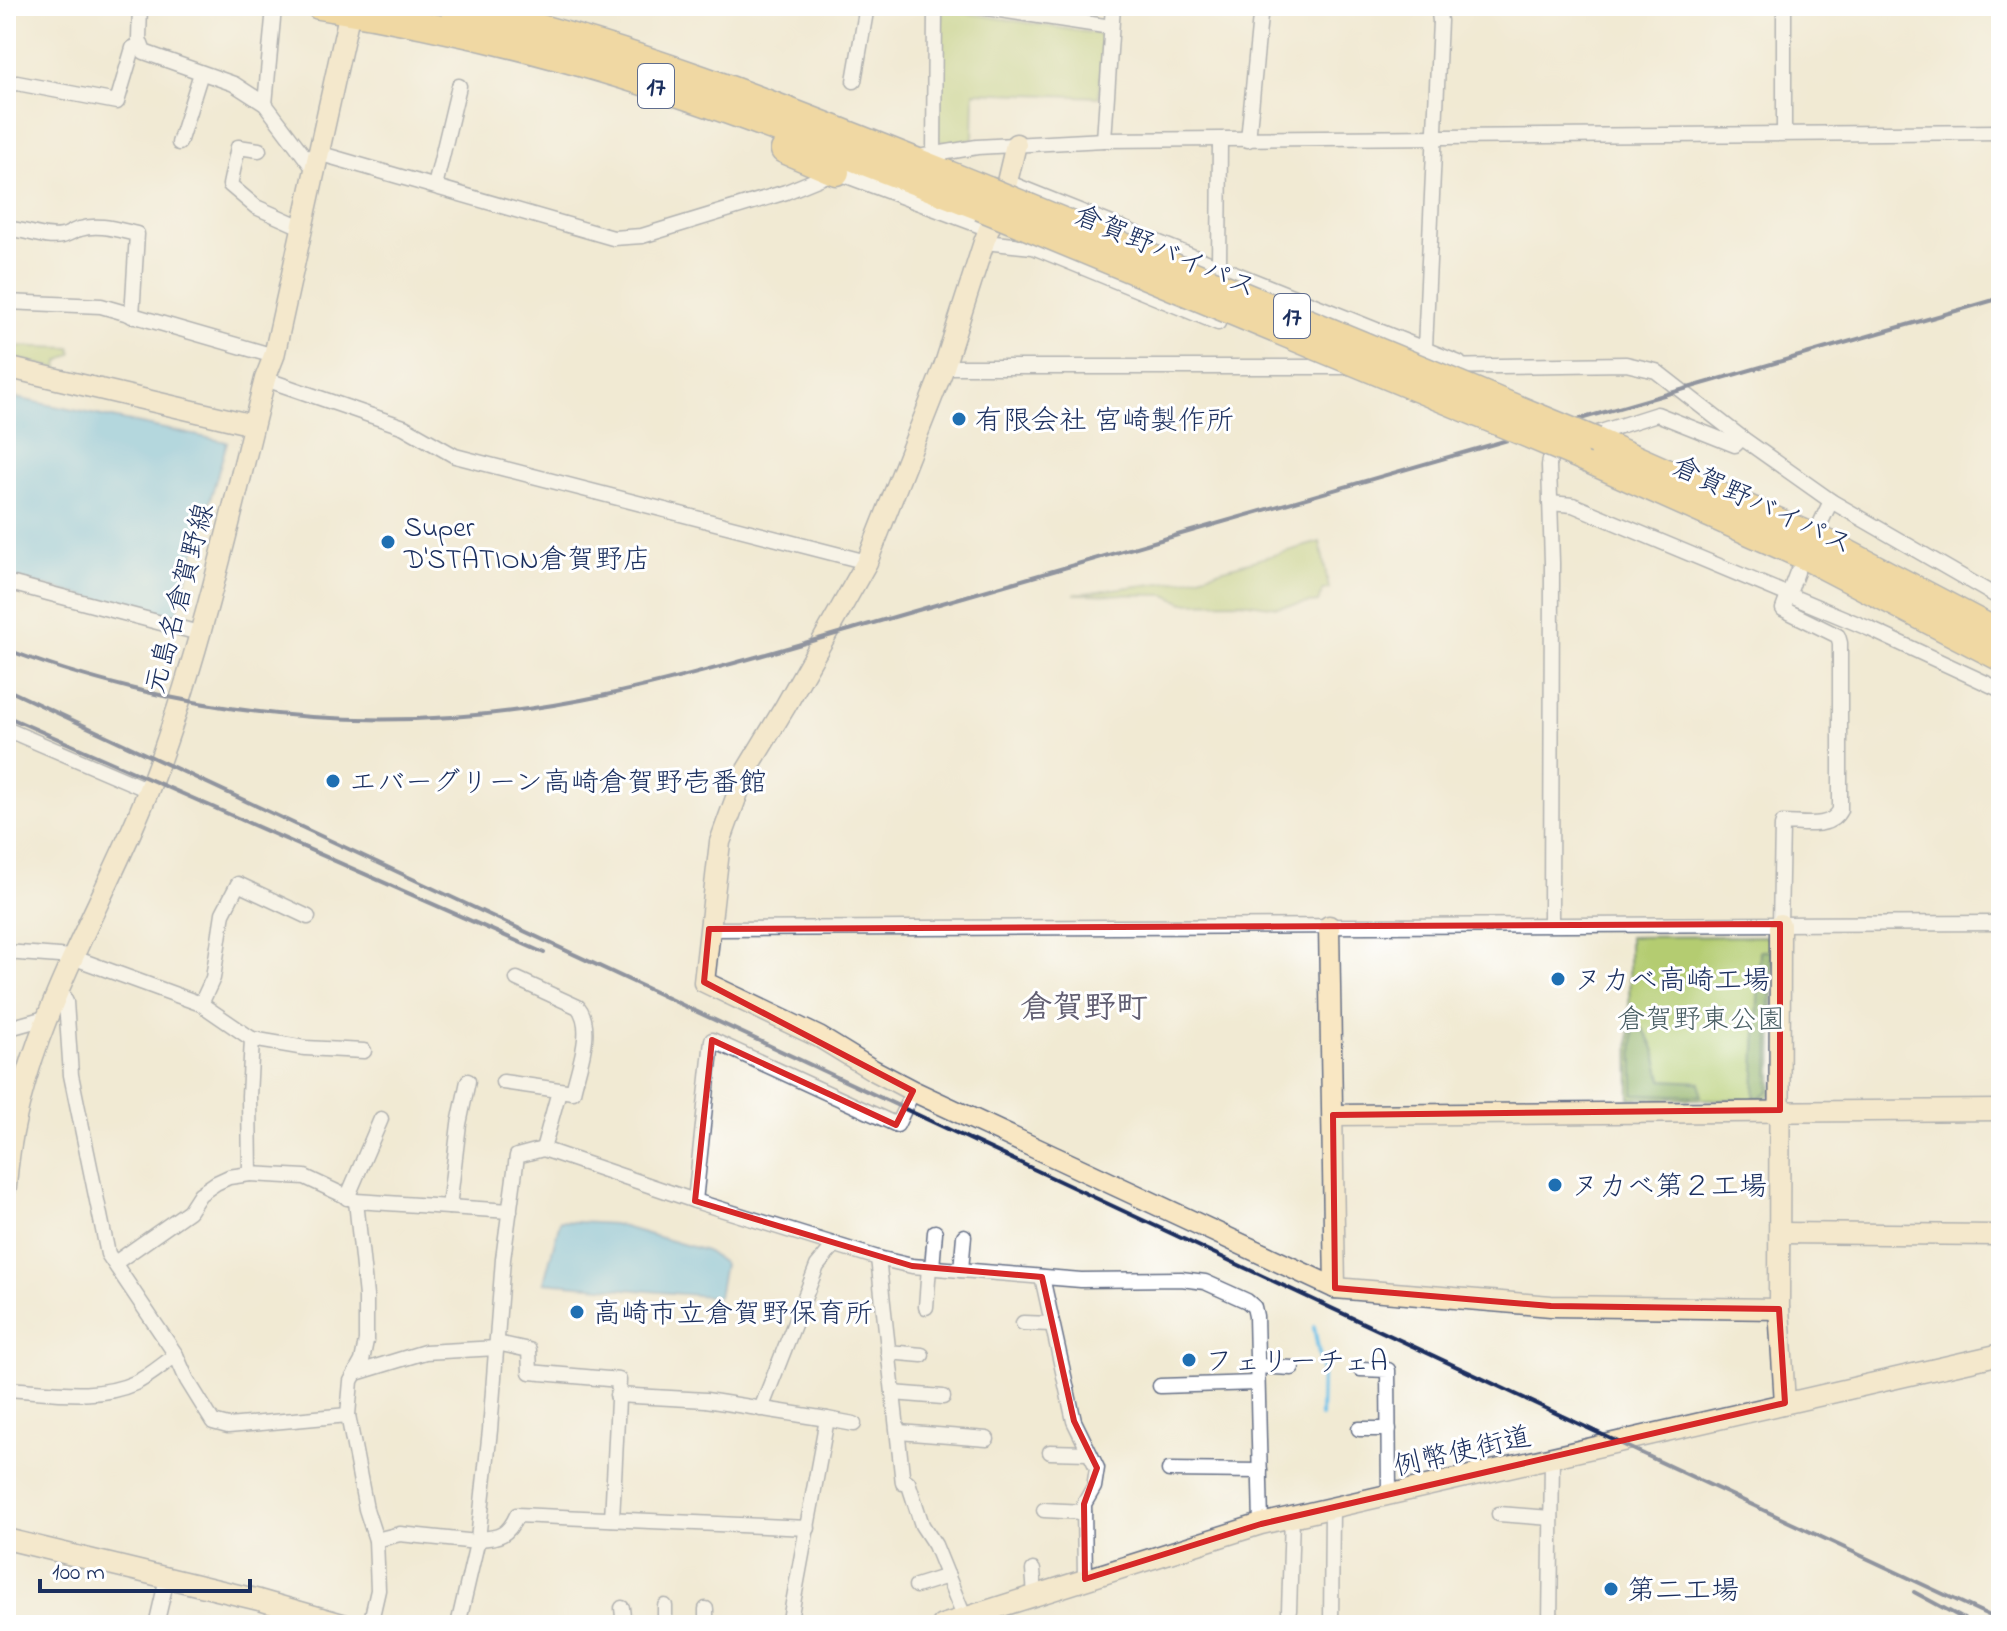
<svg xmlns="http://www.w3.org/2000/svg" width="2007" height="1631" font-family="'Indie Flower','Klee One',sans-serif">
<rect width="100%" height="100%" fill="#fff"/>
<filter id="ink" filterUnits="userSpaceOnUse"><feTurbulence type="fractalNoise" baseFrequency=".0125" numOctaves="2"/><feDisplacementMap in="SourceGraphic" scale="16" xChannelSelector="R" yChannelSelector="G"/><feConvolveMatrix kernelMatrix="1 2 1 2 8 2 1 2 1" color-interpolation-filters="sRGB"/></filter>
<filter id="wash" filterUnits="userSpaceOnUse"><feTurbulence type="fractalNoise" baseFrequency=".006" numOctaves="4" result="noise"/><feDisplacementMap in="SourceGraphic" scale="32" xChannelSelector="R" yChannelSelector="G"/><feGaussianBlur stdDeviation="1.8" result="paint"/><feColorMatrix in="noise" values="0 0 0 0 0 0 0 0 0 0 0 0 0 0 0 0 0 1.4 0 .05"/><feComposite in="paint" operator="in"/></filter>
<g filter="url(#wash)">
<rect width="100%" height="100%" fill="#f1ead3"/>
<!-- green -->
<g fill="#b4cc71" stroke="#687e68" stroke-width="2">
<polygon points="942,9 1098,34 1103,40 1099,97 974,92 973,139 948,145 938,139"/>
<polygon points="6,346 71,348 72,354 59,361 58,369 6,356"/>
<polygon points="1320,542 1329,589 1323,590 1318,602 1277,607 1241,602 1184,603 1166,595 1074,594 1185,580"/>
<polygon points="1764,936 1774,942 1772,1094 1762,1100 1630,1098 1629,937"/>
</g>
<!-- forest -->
<g fill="#8fb063" stroke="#557060" stroke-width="2">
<polygon points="1760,951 1771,951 1769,1091 1760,1097 1754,1097"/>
<path d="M1633,1019C1652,1033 1658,1058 1662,1080L1700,1082L1701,1096L1634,1094Z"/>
</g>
<!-- water -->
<g fill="#6cc0e8" stroke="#4478a3" stroke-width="2">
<polygon points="6,396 227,442 175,619 6,576"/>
<polygon points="560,1221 613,1224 706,1251 724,1264 718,1297 544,1282"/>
</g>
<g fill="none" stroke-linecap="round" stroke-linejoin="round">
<!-- stream -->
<polyline stroke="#6cc0e8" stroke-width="4" points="1314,1327 1322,1370 1321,1416"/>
</g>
</g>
<g filter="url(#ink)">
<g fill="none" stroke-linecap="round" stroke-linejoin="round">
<defs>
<g id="street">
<polyline points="140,6 139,39 144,52 234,84 265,104 314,169"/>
<polyline points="974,6 1111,27"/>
<polyline points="854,81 867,6"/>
<polyline points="6,85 17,83 117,102 133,48 140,46"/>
<polyline points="265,104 274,8"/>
<polyline points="1784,132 1784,6"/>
<polyline points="1104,140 1113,6"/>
<polyline points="1248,140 1261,6"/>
<polyline points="179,143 201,73"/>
<polyline points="259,150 238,147 230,185 256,207 301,227"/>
<polyline points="318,153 613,238 642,236 786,192 835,172"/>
<polyline points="934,155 935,6"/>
<polyline points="924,156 977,147 1104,140 2001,132"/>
<polyline points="836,172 989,229"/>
<polyline points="1007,182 1459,363"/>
<polyline points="435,186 459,86"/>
<path d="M6,229C24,228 43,240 62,236C68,235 74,230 80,229C98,223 118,230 137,234L132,316"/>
<polyline points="984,242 1033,247 1218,323"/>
<polyline points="1219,268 1220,140"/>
<polyline points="6,302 101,306 274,356"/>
<polyline points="1425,348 1440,21 1438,6"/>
<polyline points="944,367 1351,367"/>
<polyline points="1432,367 1626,364 1656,371 1742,438 1831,501 2001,599"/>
<polyline points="265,379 404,427 455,456 867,562"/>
<polyline points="1588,436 1657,414 1735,445 1742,438"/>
<polyline points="1550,503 1573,505 1870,629 2001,690"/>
<polyline points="1821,522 1831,501"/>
<polyline points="6,582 199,633"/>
<polyline points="6,729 148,790"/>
<path d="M1551,924L1552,563L1549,466C1550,457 1551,449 1561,446"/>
<path d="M1780,924L1782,826L1783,823C1803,823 1830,830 1840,810V643L1838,636L1783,609L1797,572"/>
<polyline points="709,929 2001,923"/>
<polyline points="6,952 72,957 201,1004 252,1039 249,1096 250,1174 305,1177 356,1201 510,1211"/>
<polyline points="58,987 66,1002 71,1075 108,1254 176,1355 187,1380 213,1422 228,1426 348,1415"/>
<polyline points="201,1004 213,978 223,913 238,884 308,917"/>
<polyline points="6,1029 45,1018"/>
<polyline points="252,1039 305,1048 364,1051"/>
<path d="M503,1082L573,1092C578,1068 595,1028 578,1007L517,979"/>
<polyline points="543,1149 559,1091"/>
<polyline points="347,1198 381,1119"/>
<polyline points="356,1201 366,1296 366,1341 362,1361 351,1381 348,1415 366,1509 376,1540 378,1590 370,1625"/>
<polyline points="695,1201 712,1040 897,1125 913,1091"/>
<polyline points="449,1207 459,1124 468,1081"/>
<polyline points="878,1258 903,1483 908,1482 922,1525 935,1545 965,1619 970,1624"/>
<polyline points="115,1263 189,1211 200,1194 216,1183 229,1177 250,1174"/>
<polyline points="932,1268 935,1232"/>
<polyline points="961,1270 964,1236"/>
<polyline points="1042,1277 1074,1421 1097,1468 1094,1487 1084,1504 1085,1579"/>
<polyline points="926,1307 929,1267"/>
<polyline points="1023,1323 1052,1324"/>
<polyline points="497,1343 529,1350 530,1372 619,1380 612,1519"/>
<polyline points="888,1352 922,1355"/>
<polyline points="1257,1366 1292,1368"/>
<polyline points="1360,1369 1388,1370 1389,1495"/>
<polyline points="356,1373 425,1352 497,1348"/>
<polyline points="1160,1386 1257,1383"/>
<path d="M6,1389C48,1391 95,1401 135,1383C150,1376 163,1364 176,1355"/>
<polyline points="893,1393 943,1397"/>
<polyline points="617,1395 706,1400 827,1419 789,1625"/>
<polyline points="761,1409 817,1266 835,1244"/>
<polyline points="827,1419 854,1424"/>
<polyline points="1359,1429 1389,1429"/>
<polyline points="899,1432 987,1439"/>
<polyline points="1050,1452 1089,1453"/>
<polyline points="1169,1470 1260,1471"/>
<polyline points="1044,1510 1084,1512"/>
<polyline points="1499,1514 1551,1518"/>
<path d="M478,1539C500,1538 508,1535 517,1515L808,1528"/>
<polyline points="376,1540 400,1534 477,1542"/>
<polyline points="1033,1570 1035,1595"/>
<polyline points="916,1586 948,1576"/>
<polyline points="665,1606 665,1625"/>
<polyline points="622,1608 624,1625"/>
<polyline points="706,1609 706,1625"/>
<polyline points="1289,1611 1292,1517"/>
<polyline points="156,1625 167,1578"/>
<polyline points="458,1625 478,1539 490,1430 503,1259 517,1156 543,1149 695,1201 878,1258 912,1266 1081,1280 1181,1279 1205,1282 1247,1301 1254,1307 1256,1316 1261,1524"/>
<polyline points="1331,1625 1332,1507"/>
<polyline points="1550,1625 1552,1459"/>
</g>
<g id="secondary">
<polyline points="1016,144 1007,182 984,242 944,367 867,562 785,707 745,773 720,842 704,982 819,1037 873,1070 913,1091 1335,1288 1551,1306 1779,1309"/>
<polyline points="6,367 253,425"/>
<polyline points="1780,924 1779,1309 1785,1403"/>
<polyline points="1329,926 1335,1288"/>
<polyline points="1333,1115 2001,1110"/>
<path d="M6,1186C17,1030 109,903 160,760C204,637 233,506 265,379L274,356L351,6"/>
<polyline points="1780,1233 1996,1235 2001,1233"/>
<polyline points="6,1539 259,1600 346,1625"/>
<polyline points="942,1625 1261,1524 2001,1354"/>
</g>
<g id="highway">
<path d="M319,6C401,19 482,36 562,58C705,97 843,154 980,207"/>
<path d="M451,6C637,46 811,119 988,190"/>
<polyline points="784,150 836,172"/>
<polyline points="1596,441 1834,546 2001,634"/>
<polyline points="1575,454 1810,559 2001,658"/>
</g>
</defs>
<!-- street casing -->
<use href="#street" stroke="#667087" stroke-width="17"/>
<!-- secondary casing -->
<use href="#secondary" stroke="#667087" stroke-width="23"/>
<!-- highway casing -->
<use href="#highway" stroke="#667087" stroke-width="29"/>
<!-- street -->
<use href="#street" stroke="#fff" stroke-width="14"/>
<!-- secondary -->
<use href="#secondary" stroke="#f9e7c3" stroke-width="20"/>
<!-- highway -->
<use href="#highway" stroke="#efc469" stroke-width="26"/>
<!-- rail -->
<g stroke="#1b2f5e" stroke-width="4">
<path d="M6,649C48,666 90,678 134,689C291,728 448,729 606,695C690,677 774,652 856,628C969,595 1082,563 1195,530C1463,453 1732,375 2001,298"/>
<polyline points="6,689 2001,1621"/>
<polyline points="6,716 544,953"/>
<polyline points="1914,1592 1975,1625"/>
</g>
<defs>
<g id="highway-bridge">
<polyline points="988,190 1596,441"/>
<polyline points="980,207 1575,454"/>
</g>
</defs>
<!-- highway-bridge casing -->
<use href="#highway-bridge" stroke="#667087" stroke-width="29" stroke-linecap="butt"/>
<!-- highway-bridge -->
<use href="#highway-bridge" stroke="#efc469" stroke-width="26"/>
</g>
</g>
<!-- marked area -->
<path d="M0 0H2007V1631H0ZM1780,924V1110L1333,1115L1335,1288L1551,1306L1779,1309L1785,1403L1261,1524L1085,1579L1084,1504L1097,1468L1074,1421L1042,1277L912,1266L695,1201L712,1040L896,1125L913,1091L704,982L709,929Z" fill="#f1ead3" fill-opacity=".55" fill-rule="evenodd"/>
<path fill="none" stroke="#d62828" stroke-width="6" stroke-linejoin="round" d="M1780,924V1110L1333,1115L1335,1288L1551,1306L1779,1309L1785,1403L1261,1524L1085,1579L1084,1504L1097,1468L1074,1421L1042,1277L912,1266L695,1201L712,1040L896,1125L913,1091L704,982L709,929Z"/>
<!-- markers -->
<g fill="#1f6fb2" stroke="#fff" stroke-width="3">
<circle cx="959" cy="419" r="8"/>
<circle cx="388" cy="542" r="8"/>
<circle cx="333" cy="781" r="8"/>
<circle cx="1558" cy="979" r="8"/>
<circle cx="1555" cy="1185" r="8"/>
<circle cx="577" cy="1312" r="8"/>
<circle cx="1189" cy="1360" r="8"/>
<circle cx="1611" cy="1589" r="8"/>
</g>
<g text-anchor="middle" stroke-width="6" stroke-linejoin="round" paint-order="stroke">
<!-- shield labels -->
<g fill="#fff" stroke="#5f6d8e" stroke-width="2">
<rect x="638" y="64" width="36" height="44" rx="6"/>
<rect x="1274" y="294" width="36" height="44" rx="6"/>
</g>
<g font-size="26" font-weight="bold" fill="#1b2f5e">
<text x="656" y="95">17</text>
<text x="1292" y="325">17</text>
</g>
<!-- street labels -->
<g font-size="28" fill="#1b2f5e" stroke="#fff">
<text transform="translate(1166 250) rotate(23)" y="10">倉賀野バイパス</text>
<text transform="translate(1763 504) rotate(25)" y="10">倉賀野バイパス</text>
<text transform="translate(178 598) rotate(-75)" y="10">元島名倉賀野線</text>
<text transform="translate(1462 1450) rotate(-13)" y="10">例幣使街道</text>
</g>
<!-- poi labels -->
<g font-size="28" fill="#1b2f5e" stroke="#fff" text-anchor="start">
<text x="975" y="429">有限会社 宮崎製作所</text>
<text x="404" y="536">Super<tspan x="404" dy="32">D'STATION倉賀野店</tspan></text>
<text x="349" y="791">エバーグリーン高崎倉賀野壱番館</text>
<text x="1574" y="989">ヌカべ高崎工場</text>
<text x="1571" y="1195">ヌカべ第２工場</text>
<text x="593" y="1322">高崎市立倉賀野保育所</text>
<text x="1205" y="1370">フェリーチェA</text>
<text x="1627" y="1599">第二工場</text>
</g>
<!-- park labels -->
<g font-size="28" fill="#495e64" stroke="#fff">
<text x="1701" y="1028">倉賀野東公園</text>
</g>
<!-- quarter labels -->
<g font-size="32" font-weight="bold" fill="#625f72" stroke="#fff">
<text x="1084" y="1017">倉賀野町</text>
</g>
</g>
<!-- margin -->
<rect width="2007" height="1631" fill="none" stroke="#fff" stroke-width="32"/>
<!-- scale -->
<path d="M40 1579v12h210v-12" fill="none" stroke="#1b2f5e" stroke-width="4"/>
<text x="52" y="1579" font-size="24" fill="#1b2f5e" stroke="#ffffff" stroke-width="6" paint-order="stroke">100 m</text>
</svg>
